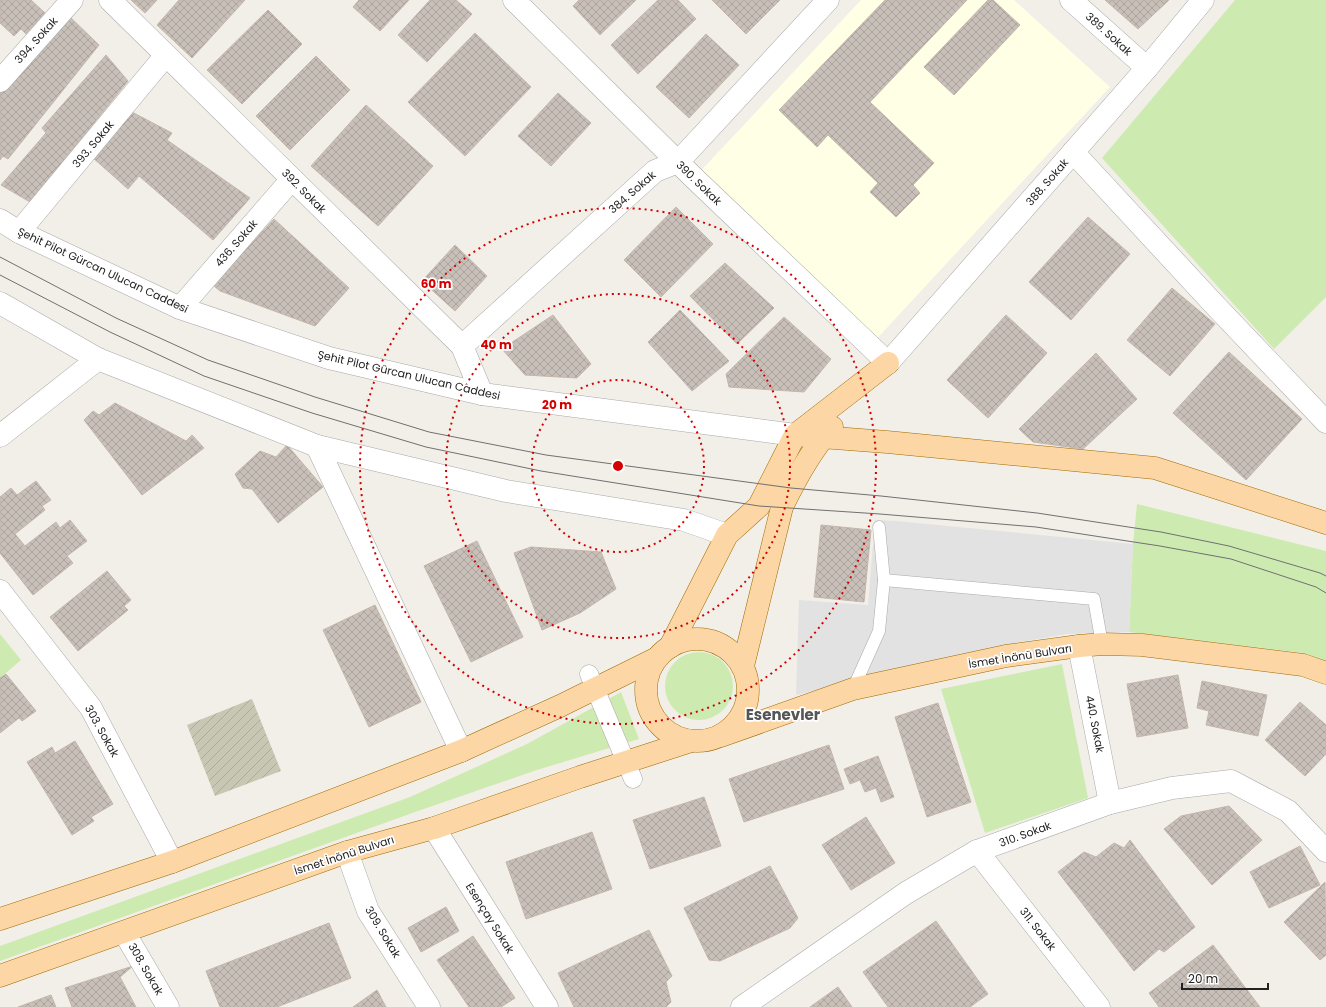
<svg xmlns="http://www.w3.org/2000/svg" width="1326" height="1007" font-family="Poppins,sans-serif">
<defs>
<pattern id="construction-furrows" width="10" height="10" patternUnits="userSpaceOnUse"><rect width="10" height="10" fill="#c7c7b4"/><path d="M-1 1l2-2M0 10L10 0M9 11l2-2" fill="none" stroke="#abab9a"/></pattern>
<pattern id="building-cross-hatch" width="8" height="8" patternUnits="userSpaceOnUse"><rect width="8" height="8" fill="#c7bfb8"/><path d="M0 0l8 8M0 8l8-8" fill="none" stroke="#aba49e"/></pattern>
</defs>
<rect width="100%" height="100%" fill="#f2efe9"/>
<!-- education -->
<polygon fill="#ffffe5" points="861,0 1014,0 1110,87 870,346 694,178"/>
<!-- construction -->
<polygon fill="url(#construction-furrows)" points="252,699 281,771 215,796 187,725"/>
<!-- grass -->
<g fill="#cdebb0">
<polygon points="1235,0 1326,0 1326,297 1274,349 1102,158"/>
<polygon points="1137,504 1326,551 1326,661 1304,653 1129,632 1133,544"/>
<polygon points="0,634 21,660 0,678"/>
<circle cx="699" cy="686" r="34"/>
<polygon points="1062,664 1088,798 985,833 941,689"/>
<polygon points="621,692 639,739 537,770 418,811 0,961 0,946 410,797 527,744"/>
</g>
<!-- parking -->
<polygon fill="#e2e2e2" points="875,520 896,521 1133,544 1129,632 1067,634 1015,643 796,695 799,600 868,605"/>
<!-- building -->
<g fill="url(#building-cross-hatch)" stroke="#c4b6ab">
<polygon points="0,0 31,0 45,13 26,34 21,29 14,36 0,23"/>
<polygon points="131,0 157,0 145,13"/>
<polygon points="179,0 245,0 192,58 157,25"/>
<polygon points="359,0 409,0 380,31 353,7"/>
<polygon points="430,0 456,0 472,14 427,62 398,35"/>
<polygon points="579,0 636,0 600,35 573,6"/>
<polygon points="658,0 678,0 696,19 638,74 611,45"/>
<polygon points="712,0 780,0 746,34"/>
<polygon points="885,0 967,0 870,102 934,163 913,185 920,193 896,217 870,192 878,183 828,135 817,147 779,110"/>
<polygon points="988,0 993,0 1020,25 954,95 924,67"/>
<polygon points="1105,0 1169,0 1138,29"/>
<polygon points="268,10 302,44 242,104 207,70"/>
<polygon points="69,16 99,45 8,159 3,156 0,160 0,89"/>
<polygon points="475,33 531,87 465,156 408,102"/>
<polygon points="706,34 739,65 689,118 656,87"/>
<polygon points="106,55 128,81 30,202 1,185 46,133 42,128"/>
<polygon points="316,56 350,90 290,150 256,116"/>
<polygon points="558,93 591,123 551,166 518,136"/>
<polygon points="366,105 433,166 378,226 311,166"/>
<polygon points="130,111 172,133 167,140 250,198 213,240 139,176 128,189 92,157"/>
<polygon points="676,207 713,244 661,297 624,260"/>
<polygon points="1088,217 1130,254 1071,320 1029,282"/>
<polygon points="274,219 349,288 315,326 220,291 213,285"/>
<polygon points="455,245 487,276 455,311 422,281"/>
<polygon points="725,263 774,308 737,344 690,296"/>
<polygon points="1172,288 1215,324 1170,376 1127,340"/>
<polygon points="680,310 729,361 692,391 648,342"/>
<polygon points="553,315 591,364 577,378 525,375 502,349"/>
<polygon points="1006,315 1047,353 988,418 947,380"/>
<polygon points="784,317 831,359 804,392 729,387 726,374"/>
<polygon points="1229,352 1302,419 1246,480 1173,413"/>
<polygon points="1096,353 1137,399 1083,449 1033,442 1019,429"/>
<polygon points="115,403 186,441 192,435 204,448 142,495 84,420 93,411 99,415"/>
<polygon points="287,445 323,487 278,523 252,489 243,488 235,474 260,451 276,457"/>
<polygon points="36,481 51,500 42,506 45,510 15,534 25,546 56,522 60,528 70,520 87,541 67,556 73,563 33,595 0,553 0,497 11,488 17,495"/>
<polygon points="821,525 871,530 864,602 814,597"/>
<polygon points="477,541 523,637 471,662 424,566"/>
<polygon points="531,547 601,552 616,589 580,613 542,630 514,553"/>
<polygon points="107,571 131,600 124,606 128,610 78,651 50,617"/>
<polygon points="375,605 421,702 369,727 323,630"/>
<polygon points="6,674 36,711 22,721 19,718 0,733 0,678"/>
<polygon points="1178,675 1188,728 1137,737 1127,684"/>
<polygon points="1202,681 1267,695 1258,736 1206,725 1209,711 1197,708"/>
<polygon points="1300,702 1326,725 1326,754 1305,776 1265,740"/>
<polygon points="938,703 971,802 927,817 895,717"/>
<polygon points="75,741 113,804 91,817 94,821 72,835 27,762 52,747 55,753"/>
<polygon points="829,745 844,789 744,822 729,779"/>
<polygon points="878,756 894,797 881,802 876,788 865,792 860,780 850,784 844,769"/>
<polygon points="704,797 721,846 650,869 633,820"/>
<polygon points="1229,806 1262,840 1212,885 1164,829 1181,816"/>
<polygon points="866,817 895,863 851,890 822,845"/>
<polygon points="592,832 612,889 526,919 506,862"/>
<polygon points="1130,840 1195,927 1164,952 1159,949 1134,971 1058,872 1084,852 1096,857 1114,843 1124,848"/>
<polygon points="1300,846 1320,885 1269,908 1250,872"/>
<polygon points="770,866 798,918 790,928 720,961 709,960 684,908"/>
<polygon points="1325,882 1326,955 1320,960 1284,922"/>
<polygon points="446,907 459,931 421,952 408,928"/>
<polygon points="936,921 988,994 970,1007 888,1007 863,972"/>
<polygon points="329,923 351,978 277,1007 220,1007 206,971"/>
<polygon points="649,930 672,976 666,982 671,1002 666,1007 574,1007 558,973"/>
<polygon points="473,936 515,998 501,1007 469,1007 437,960"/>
<polygon points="1213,945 1260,1007 1159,1007 1149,993"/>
<polygon points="133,966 120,977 136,1007 72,1007 65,988"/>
<polygon points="838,987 852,1007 810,1007"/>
<polygon points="377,990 386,1007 353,1007"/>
<polygon points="51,995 56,1007 18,1007"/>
</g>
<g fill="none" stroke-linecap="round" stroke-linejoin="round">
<defs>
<g id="service">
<polyline points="884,580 1094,599 1102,644"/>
<polyline points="853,689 879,631 884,580 879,527"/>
</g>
<polyline id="pedestrian" points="589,674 633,779"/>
<g id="minor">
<polyline points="110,0 462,346 482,394"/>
<polyline points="514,0 694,178 888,363"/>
<polyline points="1071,0 1147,68"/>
<polyline points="0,81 72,0"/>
<polyline points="1073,152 1211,301 1326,422"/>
<polyline points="19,232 166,55"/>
<polyline points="180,308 292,179"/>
<polyline points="462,346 655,171 678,162 828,0"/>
<polyline points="0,436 98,359"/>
<polyline points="317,446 461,751"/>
<polyline points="0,591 91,708 172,862"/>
<polyline points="1079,646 1110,803"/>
<polyline points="434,828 547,1007"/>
<polyline points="977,851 1099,1007"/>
<polyline points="347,852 368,911 429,1007"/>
<polyline points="124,932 168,1007"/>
<polyline points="742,1007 906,893 977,851 1110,803 1172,788 1231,781 1288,811 1326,851"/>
</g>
<g id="tertiary">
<polyline points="0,220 19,232 180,308 329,358 482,394 795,435"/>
<polyline points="0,303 98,359 317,446 506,491 684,520 727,535"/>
<polyline points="888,363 1147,68 1203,0"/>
</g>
<g id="primary">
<polyline points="795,435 887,442 1155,468 1326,523"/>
<circle cx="697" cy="690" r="51"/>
<polyline points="670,647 727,535 759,506 795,435 888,363"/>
<path d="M743,666L782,507C795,480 812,449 832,427"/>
<polyline points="721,736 853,689 1006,656 1079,646 1102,644 1142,645 1303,665 1326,673"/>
<polyline points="0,919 172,862 461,751 560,706 657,658"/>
<polyline points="0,976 347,852 434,828 580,777 691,741"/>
</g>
</defs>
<!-- service casing -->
<use href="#service" stroke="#a9a9a9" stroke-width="13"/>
<!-- pedestrian casing -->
<use href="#pedestrian" stroke="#a9a9a9" stroke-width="19"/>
<!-- minor casing -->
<use href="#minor" stroke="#a9a9a9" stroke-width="23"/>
<!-- tertiary casing -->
<use href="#tertiary" stroke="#a9a9a9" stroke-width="23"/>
<!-- primary casing -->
<use href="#primary" stroke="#a06b00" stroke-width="23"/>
<!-- service -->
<use href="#service" stroke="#fff" stroke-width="12"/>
<!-- pedestrian -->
<use href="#pedestrian" stroke="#fff" stroke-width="18"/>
<!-- minor -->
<use href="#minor" stroke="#fff" stroke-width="22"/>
<!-- tertiary -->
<use href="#tertiary" stroke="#fff" stroke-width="22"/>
<!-- primary -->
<use href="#primary" stroke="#fcd6a4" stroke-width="22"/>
<!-- tram -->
<g stroke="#707070" stroke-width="1">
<polyline points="0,257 116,318 208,360 315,397 429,432 546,455 791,488 881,496 1037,513 1161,532 1229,546 1320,573 1326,576"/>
<polyline points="0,275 110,332 204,376 312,413 426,447 541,471 759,506 880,514 1036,527 1160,546 1231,559 1316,587 1326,593"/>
</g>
</g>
<!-- distance rings -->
<g fill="none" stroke="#d40000" stroke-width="2" stroke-dasharray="2 4">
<circle cx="618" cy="466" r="86"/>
<circle cx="618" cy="466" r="172"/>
<circle cx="618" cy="466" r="258"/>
</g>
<g text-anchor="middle" stroke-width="3.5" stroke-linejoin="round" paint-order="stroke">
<!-- street labels -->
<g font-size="11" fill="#222" stroke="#fff">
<text transform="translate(1109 34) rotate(42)" y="4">389. Sokak</text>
<text transform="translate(36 40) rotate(-48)" y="4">394. Sokak</text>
<text transform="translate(93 144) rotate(-50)" y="4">393. Sokak</text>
<text transform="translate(1047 182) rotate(-49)" y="4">388. Sokak</text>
<text transform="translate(699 183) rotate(44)" y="4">390. Sokak</text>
<text transform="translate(304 191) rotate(45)" y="4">392. Sokak</text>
<text transform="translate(632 192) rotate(-41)" y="4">384. Sokak</text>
<text transform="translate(236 243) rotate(-49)" y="4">436. Sokak</text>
<text transform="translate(103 270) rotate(25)" y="4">Şehit Pilot Gürcan Ulucan Caddesi</text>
<text transform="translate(409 375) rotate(13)" y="4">Şehit Pilot Gürcan Ulucan Caddesi</text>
<text transform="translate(1020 656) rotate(-9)" y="4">İsmet İnönü Bulvarı</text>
<text transform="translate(1095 724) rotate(79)" y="4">440. Sokak</text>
<text transform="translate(102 731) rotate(61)" y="4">303. Sokak</text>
<text transform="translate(1025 834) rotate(-20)" y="4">310. Sokak</text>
<text transform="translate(344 855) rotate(-18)" y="4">İsmet İnönü Bulvarı</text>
<text transform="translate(490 918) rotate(58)" y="4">Esençay Sokak</text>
<text transform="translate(1038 929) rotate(52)" y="4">311. Sokak</text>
<text transform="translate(383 932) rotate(59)" y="4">309. Sokak</text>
<text transform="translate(146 969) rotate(60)" y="4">308. Sokak</text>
</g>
<!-- district labels -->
<g font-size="15" font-weight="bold" fill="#555" stroke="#fff">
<text x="783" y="720">Esenevler</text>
</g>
</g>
<circle cx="618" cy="466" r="6" fill="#d40000" stroke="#fff" stroke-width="2"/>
<g font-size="12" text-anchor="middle" font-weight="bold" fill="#d40000" stroke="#fff" stroke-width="3.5" stroke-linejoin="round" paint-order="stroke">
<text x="436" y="288">60 m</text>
<text x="496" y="349">40 m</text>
<text x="557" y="409">20 m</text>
</g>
<!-- scale -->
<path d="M1182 983v6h86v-6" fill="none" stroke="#222222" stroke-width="2"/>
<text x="1188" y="983" font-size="12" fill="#222222" stroke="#ffffff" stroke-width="3" paint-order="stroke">20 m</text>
</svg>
